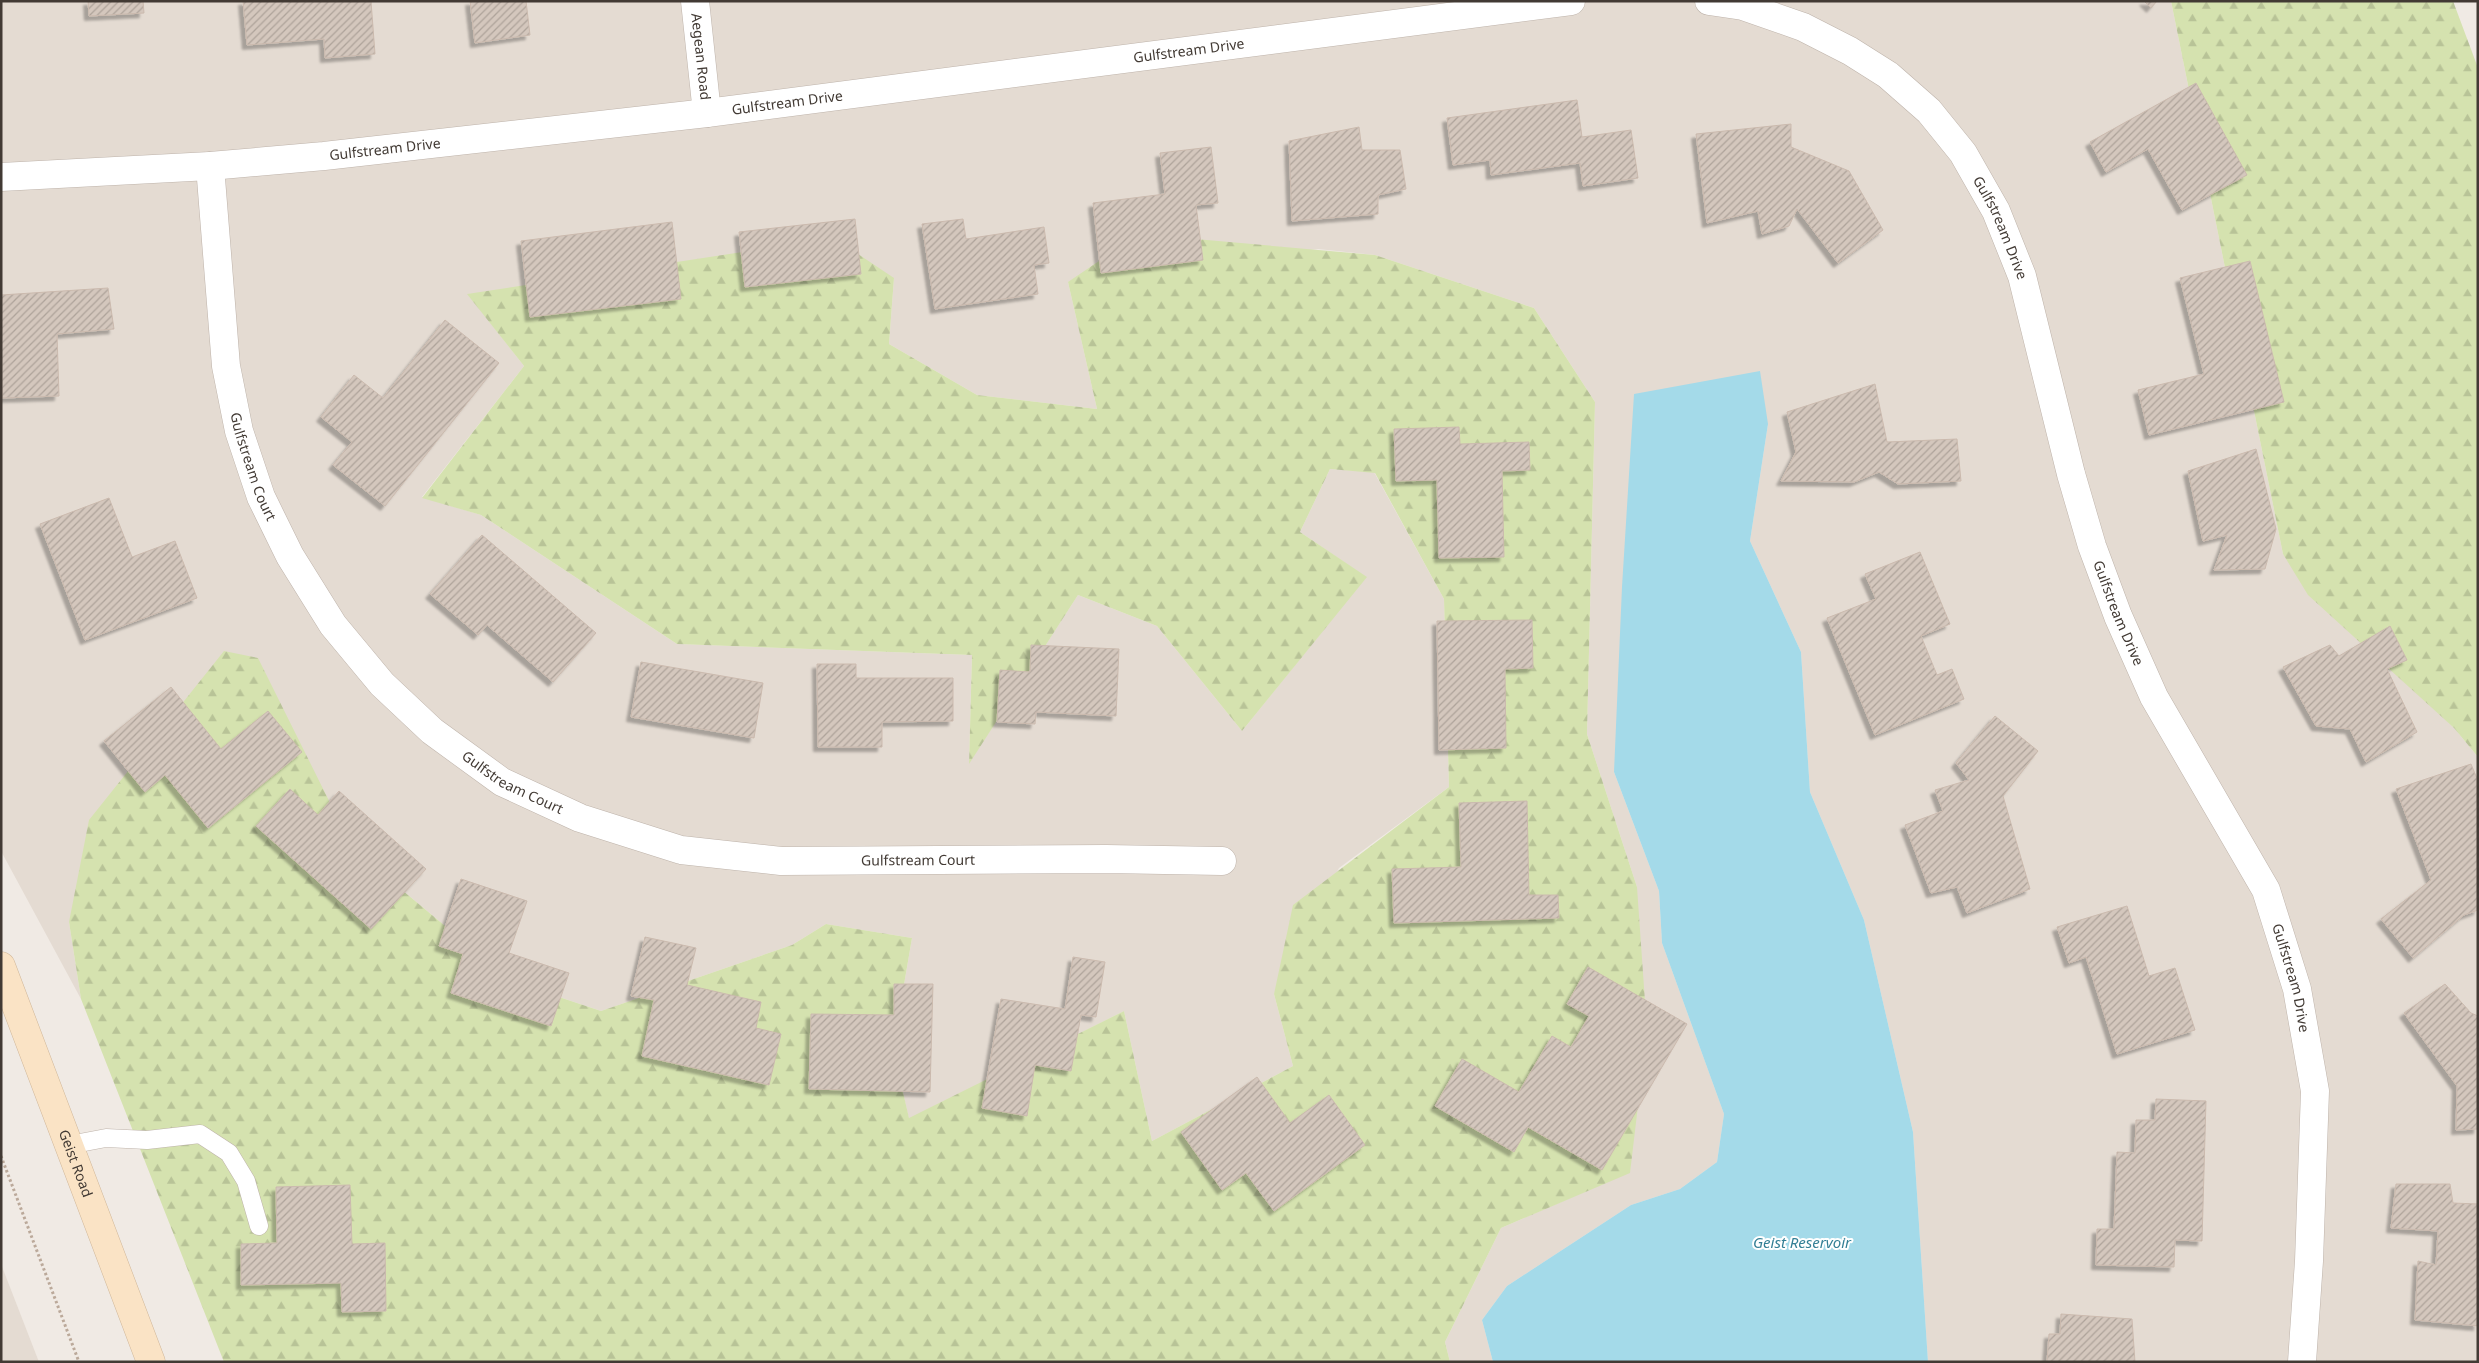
<svg xmlns="http://www.w3.org/2000/svg" width="2479" height="1363" font-family="'Noto Sans',sans-serif">
<defs>
<pattern id="forest-firs" width="22" height="20" patternUnits="userSpaceOnUse" patternTransform="scale(1.25)"><rect width="22" height="20" fill="#d5e2af"/><path d="M5 1l3.5 6h-7zM16 11l3.5 6h-7z" fill="#b8c397"/></pattern>
<pattern id="building-hatch" width="6" height="6" patternUnits="userSpaceOnUse" patternTransform="scale(1.25)"><rect width="6" height="6" fill="#d4c7bd"/><path d="M-1 1l2-2M0 6l6-6M5 7l2-2" fill="none" stroke="#aea39a"/></pattern>
<filter id="shadow"><feDropShadow dx="-4.5" dy="4.5" stdDeviation="1" flood-color="#0004"/></filter>
</defs>
<rect width="100%" height="100%" fill="#f0eae4"/>
<!-- residential -->
<g fill="#e4dbd2">
<polygon points="1,1 2171,1 2283,554 2454,728 2478,757 2478,1362 1928,1362 1913,1132 1864,920 1810,792 1801,652 1750,541 1768,424 1614,772 1659,891 1662,943 1724,1114 1717,1162 1680,1189 1631,1205 1507,1286 1482,1320 1493,1362 1450,1362 1445,1342 1501,1228 1630,1172 1637,887 1587,734 1595,402 1534,308 1375,255 1318,249 1068,282 1097,409 977,395 889,344 894,278 468,294 524,366 422,497 481,515 677,644 972,655 969,763 1078,595 1157,626 1242,731 1366,577 1300,532 1330,469 1374,472 1444,599 1449,787 1339,868 1274,994 1293,1066 1152,1141 1124,1011 909,1119 893,1049 912,938 826,924 792,945 601,1011 511,981 353,849 69,922 81,999 1,851"/>
<polygon points="1,1264 39,1362 1,1362"/>
</g>
<!-- forest -->
<g fill="url(#forest-firs)">
<polygon points="2171,1 2453,1 2478,68 2478,757 2454,728 2308,595 2283,554"/>
<polygon points="1139,234 1375,255 1534,308 1595,402 1587,734 1637,887 1647,1030 1630,1173 1501,1228 1445,1342 1450,1362 224,1362 81,999 69,922 89,820 224,651 258,658 353,849 511,981 601,1011 792,945 826,924 912,938 893,1049 909,1118 1124,1011 1152,1141 1293,1066 1274,994 1293,905 1449,787 1444,599 1375,473 1330,469 1300,532 1367,577 1242,731 1157,626 1078,595 969,764 972,655 677,644 481,515 422,498 524,366 467,294 834,238 894,278 889,344 977,395 1097,409 1068,282"/>
</g>
<!-- water -->
<polygon fill="#a4dae9" points="1760,371 1768,424 1750,541 1801,652 1810,792 1864,920 1913,1132 1928,1362 1493,1362 1482,1320 1507,1286 1631,1205 1680,1189 1717,1162 1724,1114 1662,943 1659,891 1614,772 1622,587 1634,394"/>
<!-- building -->
<g fill="url(#building-hatch)" stroke="#cbbaae" filter="url(#shadow)">
<polygon points="88,1 143,1 144,13 89,16"/>
<polygon points="243,1 371,1 375,54 325,58 324,39 247,45"/>
<polygon points="470,1 526,1 530,35 475,43"/>
<polygon points="2144,1 2157,1 2151,8"/>
<polygon points="2196,83 2247,175 2182,210 2148,149 2106,172 2090,142"/>
<polygon points="1577,100 1582,137 1631,130 1638,178 1583,186 1580,163 1491,175 1490,160 1453,165 1447,118"/>
<polygon points="1791,124 1791,147 1849,171 1883,230 1838,263 1797,209 1789,226 1762,234 1758,211 1707,223 1696,134"/>
<polygon points="1359,127 1362,150 1400,150 1406,189 1378,195 1378,214 1292,221 1289,141"/>
<polygon points="1211,147 1218,203 1196,205 1203,260 1101,273 1093,203 1165,194 1160,153"/>
<polygon points="855,219 861,274 745,287 739,232"/>
<polygon points="963,219 966,239 1044,227 1049,263 1034,265 1038,294 935,309 922,224"/>
<polygon points="672,222 681,299 530,317 521,241"/>
<polygon points="2250,261 2284,402 2149,435 2138,390 2204,374 2180,278"/>
<polygon points="108,288 114,329 57,334 59,396 2,398 1,295"/>
<polygon points="445,320 499,363 385,506 333,465 352,442 321,417 354,375 383,398"/>
<polygon points="1875,384 1887,442 1957,439 1961,481 1898,484 1879,472 1854,482 1781,481 1796,452 1787,412"/>
<polygon points="1459,427 1460,444 1529,442 1530,470 1502,471 1504,557 1439,558 1437,480 1396,481 1394,429"/>
<polygon points="2256,449 2276,529 2265,569 2214,570 2227,535 2203,541 2188,471"/>
<polygon points="109,498 132,557 175,541 197,598 85,640 40,524"/>
<polygon points="482,535 596,633 553,682 487,625 478,635 430,594"/>
<polygon points="1920,552 1950,624 1921,636 1937,675 1952,669 1964,699 1875,735 1827,618 1876,599 1865,574"/>
<polygon points="1532,620 1533,668 1505,669 1506,748 1439,750 1437,621"/>
<polygon points="2390,626 2407,660 2387,669 2417,732 2366,762 2350,729 2316,726 2283,667 2330,645 2339,656"/>
<polygon points="1031,645 1119,649 1116,716 1036,712 1035,724 997,722 1000,670 1030,672"/>
<polygon points="641,662 763,683 754,738 631,717"/>
<polygon points="817,664 856,664 856,678 953,678 953,721 882,722 882,747 818,747"/>
<polygon points="171,687 221,749 268,711 302,752 208,828 165,775 145,792 104,741"/>
<polygon points="1995,716 2038,751 2003,796 2030,889 1967,913 1957,887 1931,893 1905,825 1943,811 1935,790 1969,780 1956,763"/>
<polygon points="2471,764 2478,781 2478,910 2464,915 2413,958 2381,919 2431,880 2396,789"/>
<polygon points="290,789 318,815 339,791 426,869 371,929 256,826"/>
<polygon points="1527,801 1529,895 1558,895 1559,918 1394,923 1392,869 1461,867 1459,803"/>
<polygon points="461,879 527,901 509,953 569,973 551,1026 451,993 463,954 439,946"/>
<polygon points="2127,906 2149,976 2175,968 2195,1030 2117,1054 2086,957 2069,963 2057,927"/>
<polygon points="645,937 696,948 687,985 761,1002 756,1028 781,1034 769,1085 642,1056 654,1000 631,996"/>
<polygon points="1073,957 1105,962 1096,1017 1081,1015 1071,1071 1035,1065 1027,1116 982,1108 1001,999 1065,1009"/>
<polygon points="1588,967 1687,1024 1602,1170 1528,1127 1514,1152 1435,1106 1462,1059 1519,1092 1552,1036 1571,1047 1589,1016 1567,1004"/>
<polygon points="894,984 933,984 930,1092 809,1089 811,1014 894,1015"/>
<polygon points="2445,984 2471,1013 2478,1016 2478,1129 2456,1130 2457,1086 2404,1013"/>
<polygon points="1257,1077 1290,1123 1329,1095 1365,1145 1274,1211 1246,1173 1222,1190 1181,1132"/>
<polygon points="2156,1099 2206,1101 2202,1241 2175,1240 2174,1267 2096,1265 2097,1229 2114,1229 2117,1152 2135,1153 2136,1120 2155,1120"/>
<polygon points="2396,1184 2450,1184 2453,1203 2478,1204 2478,1326 2415,1320 2418,1261 2436,1265 2438,1231 2391,1228"/>
<polygon points="350,1185 352,1244 385,1243 386,1311 342,1312 341,1283 241,1285 241,1244 277,1243 276,1187"/>
<polygon points="2061,1314 2132,1319 2135,1362 2047,1362 2049,1334 2060,1334"/>
</g>
<g fill="none" stroke-linecap="round" stroke-linejoin="round">
<defs>
<polyline id="lane" points="69,1145 106,1138 147,1140 200,1134 229,1153 246,1181 259,1226"/>
<g id="street">
<path id="s1" d="M695,1L707,113"/>
<path id="s2" d="M1709,1L1743,6L1803,27L1850,51L1888,75L1929,111L1963,153L1996,211L2022,276L2071,474L2092,546L2118,616L2154,697L2266,890L2297,989L2315,1091L2309,1261L2302,1362"/>
<path id="s3" d="M210,166L226,366L239,431L261,497L290,556L333,625L382,684L432,731L502,782L580,818L681,850L781,861L1106,859L1222,861"/>
<path id="s4" d="M1,177L210,166L324,156L707,113L1571,1"/>
</g>
<g id="secondary">
<path id="s5" d="M1,966L151,1362"/>
</g>
</defs>
<!-- lane casing -->
<use href="#lane" stroke="#beb3aa" stroke-width="19"/>
<!-- street casing -->
<use href="#street" stroke="#beb3aa" stroke-width="29"/>
<!-- secondary casing -->
<use href="#secondary" stroke="#d0b799" stroke-width="29"/>
<!-- path -->
<polyline stroke="#bba99a" stroke-width="3" stroke-dasharray="2.5 2.5" stroke-linecap="butt" points="1,1156 79,1362"/>
<!-- lane -->
<use href="#lane" stroke="#fff" stroke-width="18"/>
<!-- street -->
<use href="#street" stroke="#fff" stroke-width="28"/>
<!-- secondary -->
<use href="#secondary" stroke="#fae3c5" stroke-width="28"/>
</g>
<g text-anchor="middle" stroke-width="4" stroke-linejoin="round" paint-order="stroke">
<!-- street labels -->
<g font-size="14" fill="#423a34" stroke="#fff">
<text dy="5" stroke="none"><textPath href="#s4" startOffset="1195">Gulfstream Drive</textPath></text>
<text dy="5" stroke="none"><textPath href="#s1" startOffset="56">Aegean Road</textPath></text>
<text dy="5" stroke="none"><textPath href="#s4" startOffset="790">Gulfstream Drive</textPath></text>
<text dy="5" stroke="none"><textPath href="#s4" startOffset="385">Gulfstream Drive</textPath></text>
<text dy="5" stroke="none"><textPath href="#s2" startOffset="388">Gulfstream Drive</textPath></text>
<text dy="5" stroke="none"><textPath href="#s3" startOffset="305">Gulfstream Court</textPath></text>
<text dy="5" stroke="none"><textPath href="#s2" startOffset="792">Gulfstream Drive</textPath></text>
<text dy="5" stroke="none"><textPath href="#s3" startOffset="725">Gulfstream Court</textPath></text>
<text dy="5" stroke="none"><textPath href="#s3" startOffset="1145">Gulfstream Court</textPath></text>
<text dy="5" stroke="none"><textPath href="#s2" startOffset="1198">Gulfstream Drive</textPath></text>
<text dy="5" stroke="none"><textPath href="#s5" startOffset="211">Geist Road</textPath></text>
</g>
<!-- water labels -->
<g font-size="15" font-style="italic" fill="#337f95" stroke="#fff">
<text x="1802" y="1248">Geist Reservoir</text>
</g>
</g>
<!-- border -->
<rect width="2479" height="1363" fill="none" stroke="#423a34" stroke-width="5"/>
</svg>
